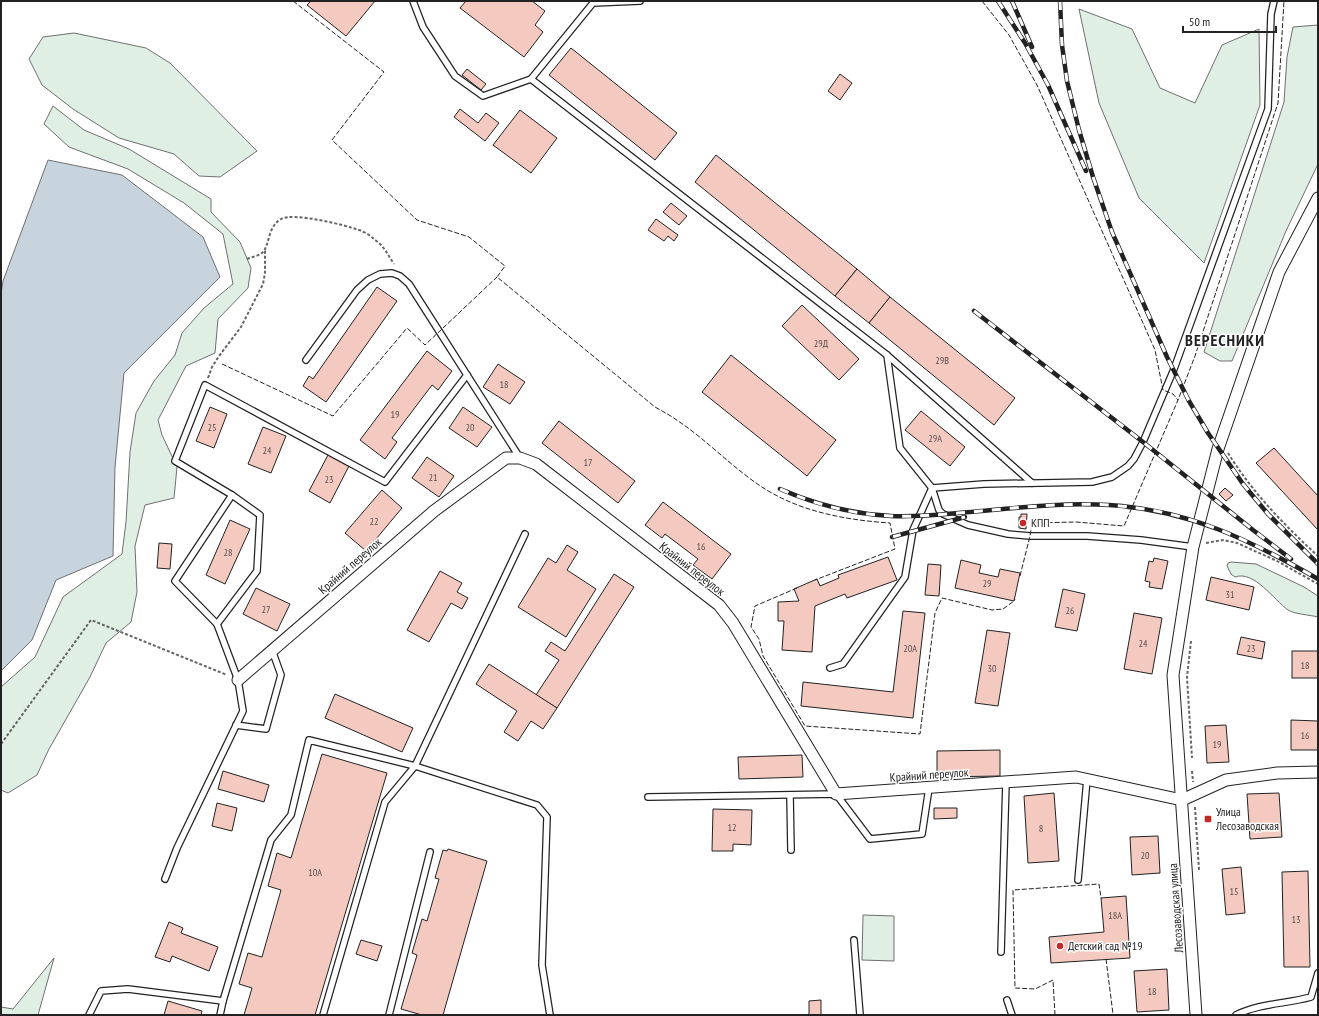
<svg xmlns="http://www.w3.org/2000/svg" width="1319" height="1016" font-family="'PT Sans Narrow',sans-serif">
<rect width="100%" height="100%" fill="#fff"/>
<!-- green -->
<g fill="#e0efe3" stroke="#6f6f6f">
<polygon points="1079,9 1132,29 1160,88 1195,103 1222,45 1259,29 1260,105 1204,263 1139,198 1099,103"/>
<polygon points="1318,25 1318,164 1286,231 1232,361 1220,361 1204,352 1284,102 1287,57 1293,27"/>
<polygon points="74,33 146,48 170,63 257,151 220,177 199,176 174,154 119,138 73,109 42,85 29,59 43,37"/>
<polygon points="53,106 84,130 129,149 211,199 211,212 240,242 251,268 248,288 218,319 215,353 186,366 158,420 162,435 177,467 174,498 145,505 135,546 137,592 131,622 106,643 90,677 49,749 37,775 8,793 1,790 1,687 35,657 63,597 122,554 126,522 130,452 136,413 154,381 175,355 182,333 204,308 233,284 223,234 184,203 128,169 69,147 44,124"/>
<path d="M1231,562L1256,564L1304,587L1318,596V617C1310,615 1294,614 1288,610C1274,600 1254,570 1235,577L1231,574L1227,566L1228,563Z"/>
<polygon points="863,915 894,916 894,961 862,960"/>
<polygon points="54,958 38,1015 1,1015 1,1007 13,1009"/>
</g>
<!-- water -->
<polygon fill="#c7d3dd" stroke="#6f6f6f" points="48,160 122,175 203,237 220,277 124,373 115,467 113,556 56,580 32,640 1,671 1,293 3,281"/>
<!-- building -->
<g fill="#f3c9c0" stroke="#222">
<polygon points="311,1 375,1 346,36 307,5"/>
<polygon points="466,1 532,1 545,11 535,25 543,32 524,57 460,8"/>
<polygon points="571,48 677,133 655,160 549,75"/>
<polygon points="467,69 486,84 481,90 462,75"/>
<polygon points="840,74 852,83 840,100 828,91"/>
<polygon points="460,109 478,123 486,113 499,123 485,141 454,117"/>
<polygon points="520,110 557,138 531,173 493,145"/>
<polygon points="716,155 857,269 835,296 695,182"/>
<polygon points="671,203 687,216 679,225 663,212"/>
<polygon points="656,219 678,235 674,241 668,236 664,241 648,230"/>
<polygon points="857,269 890,297 869,323 835,296"/>
<polygon points="377,287 397,301 326,402 303,386 309,376 313,379"/>
<polygon points="890,297 1015,398 994,425 869,323"/>
<polygon points="802,305 859,359 839,380 782,326"/>
<polygon points="427,351 452,371 438,390 432,385 392,438 397,442 385,459 360,440"/>
<polygon points="731,355 836,440 807,476 702,392"/>
<polygon points="498,364 525,382 510,404 483,387"/>
<polygon points="210,407 227,414 214,448 196,441"/>
<polygon points="463,407 492,427 477,447 449,428"/>
<polygon points="921,411 965,447 950,466 905,430"/>
<polygon points="559,421 635,481 618,503 542,443"/>
<polygon points="263,427 286,436 271,473 248,464"/>
<polygon points="1274,448 1318,496 1318,530 1256,463"/>
<polygon points="328,455 349,466 330,503 309,491"/>
<polygon points="427,457 454,476 439,497 412,478"/>
<polygon points="1225,488 1233,495 1226,501 1219,494"/>
<polygon points="382,490 402,508 366,551 345,533"/>
<polygon points="663,502 731,554 712,579 693,565 698,559 665,534 662,538 645,525"/>
<polygon points="1021,514 1027,514 1026,529 1019,528 1019,517 1021,517"/>
<polygon points="230,520 250,529 225,584 206,575"/>
<polygon points="159,543 172,544 170,569 157,568"/>
<polygon points="567,545 578,552 567,570 596,589 566,637 518,607 548,558 556,563"/>
<polygon points="888,557 897,580 847,598 845,594 815,606 812,652 782,650 784,621 778,621 778,602 799,601 794,589 817,579 820,586 839,578 838,575"/>
<polygon points="1154,558 1168,561 1162,589 1149,587 1150,582 1145,581 1149,561 1153,562"/>
<polygon points="961,560 981,565 979,573 998,577 1000,569 1020,573 1014,601 955,588"/>
<polygon points="928,564 941,565 939,596 925,595"/>
<polygon points="440,571 462,583 457,592 468,598 462,609 451,603 429,642 407,630"/>
<polygon points="614,574 634,587 557,708 536,695 559,660 545,651 551,642 565,651"/>
<polygon points="1211,577 1254,587 1249,610 1206,600"/>
<polygon points="256,588 290,604 277,631 243,614"/>
<polygon points="1063,589 1085,594 1077,631 1055,627"/>
<polygon points="903,611 925,613 913,718 801,706 803,682 893,692"/>
<polygon points="1134,613 1162,618 1152,674 1124,669"/>
<polygon points="987,630 1010,633 998,706 975,703"/>
<polygon points="1241,637 1265,642 1262,659 1237,654"/>
<rect x="1292" y="651" width="26" height="27"/>
<polygon points="489,664 557,708 543,729 531,721 518,741 504,732 517,711 476,684"/>
<polygon points="335,694 413,728 402,752 325,718"/>
<polygon points="1291,720 1318,721 1318,750 1291,750"/>
<polygon points="1226,725 1229,762 1207,763 1205,726"/>
<polygon points="1000,750 1000,776 937,777 937,751"/>
<polygon points="322,754 387,773 315,1015 244,1015 252,988 239,984 248,953 262,957 281,890 268,886 277,853 291,858"/>
<polygon points="802,755 803,777 739,779 738,757"/>
<polygon points="223,771 269,785 264,802 218,789"/>
<polygon points="1054,793 1059,861 1028,863 1024,796"/>
<polygon points="1279,793 1282,837 1250,839 1247,794"/>
<polygon points="217,803 237,808 232,831 212,826"/>
<polygon points="934,808 957,808 957,818 934,819"/>
<polygon points="713,809 752,810 751,845 733,844 733,851 712,851"/>
<polygon points="1158,836 1160,873 1132,875 1130,837"/>
<polygon points="448,849 487,861 443,1015 422,1015 401,1009 417,955 412,953 422,919 427,921 439,879 435,878 443,850 447,851"/>
<polygon points="1241,867 1245,913 1226,915 1222,869"/>
<polygon points="1308,871 1310,967 1284,967 1282,872"/>
<polygon points="1126,896 1130,958 1051,963 1049,937 1104,932 1101,898"/>
<polygon points="169,922 183,928 181,933 218,947 209,971 172,956 170,962 155,957"/>
<polygon points="361,940 382,946 377,961 356,954"/>
<polygon points="1167,969 1169,1010 1137,1012 1134,971"/>
<polygon points="821,1000 821,1015 809,1015 809,1001"/>
<polygon points="168,1001 202,1011 201,1015 164,1015"/>
</g>
<g fill="none" stroke-linecap="round" stroke-linejoin="round">
<defs>
<g id="lane">
<polyline points="413,1 423,27 455,76 483,96 531,79 887,355 1032,483"/>
<polyline points="531,79 593,3 640,1"/>
<polyline points="887,355 900,448 932,488 939,510 943,514 968,525 1008,534 1030,536 1087,536 1141,540 1193,547"/>
<polyline points="306,360 357,290 368,280 380,274 392,273 400,276 409,284 520,458"/>
<polyline points="525,534 415,766 537,805 547,817 542,965 550,1015"/>
<polyline points="217,624 175,581 232,495"/>
<polyline points="830,668 843,664 905,577 913,530 932,488 984,484 1092,482 1112,477 1128,466 1134,459 1143,442 1174,369 1268,109 1271,14 1274,1"/>
<polyline points="236,725 266,729 281,675 272,650"/>
<polyline points="790,795 791,850"/>
<polyline points="648,797 836,794 870,839 922,834 929,788"/>
<polyline points="165,879 177,848 243,711 238,680 217,624 257,571 260,515 232,495 175,461 205,385 385,482 467,375"/>
<polyline points="1078,880 1087,779"/>
<polyline points="854,940 860,1015"/>
<polyline points="1001,952 1006,782"/>
<polyline points="1007,1000 1012,1015"/>
<polyline points="89,1015 101,991 128,989 223,1001 271,840 291,815 309,740 415,766 385,802 323,1015"/>
<polyline points="220,1015 223,1001"/>
<polyline points="389,1015 430,852"/>
<path d="M1236,1015C1260,1003 1286,1004 1311,997L1318,973"/>
</g>
<g id="street">
<polyline points="238,680 434,511 506,458 520,458 536,464 719,605 733,623 836,794 1076,777 1182,800"/>
<polyline points="1182,800 1226,780 1277,773 1318,772"/>
<polyline points="1196,1015 1173,675 1193,547 1218,449 1279,272 1318,198"/>
</g>
</defs>
<!-- lane casing -->
<use href="#lane" stroke="#222" stroke-width="8"/>
<!-- street casing -->
<use href="#street" stroke="#222" stroke-width="13"/>
<!-- path -->
<g stroke="#646464" stroke-width="2" stroke-dasharray="3 2" stroke-linecap="butt">
<path d="M247,259C252,257 258,256 262,253C270,246 267,227 281,219C293,212 345,225 359,230C365,232 371,236 375,240C384,246 388,255 394,264"/>
<polyline points="208,378 212,367 219,356 241,327 263,284 265,273 265,250"/>
<path d="M1228,453C1252,492 1285,526 1318,556"/>
<polyline points="1206,543 1223,540 1237,543 1277,561 1318,584"/>
<polyline points="1191,641 1187,677 1192,758"/>
<polyline points="1,744 91,620 227,675"/>
<polyline points="1192,771 1193,782"/>
<polyline points="1195,807 1199,870"/>
</g>
<!-- lane -->
<use href="#lane" stroke="#fff" stroke-width="5.5"/>
<!-- street -->
<use href="#street" stroke="#fff" stroke-width="11"/>
<defs>
<g id="rail">
<polyline points="998,1 1025,43 1048,85 1086,171"/>
<polyline points="1012,1 1032,47"/>
<polyline points="1060,1 1062,45 1067,81 1079,130 1093,177 1112,232 1167,357 1189,401 1208,433 1243,484 1268,514 1318,564"/>
<polyline points="974,311 1143,442 1253,530 1291,559"/>
<path d="M780,489C817,505 851,514 891,516C914,517 936,515 958,513C1008,509 1059,502 1109,505C1189,510 1250,540 1318,579"/>
<polyline points="892,537 965,517"/>
</g>
</defs>
<!-- rail casing -->
<use href="#rail" stroke="#222" stroke-width="4.5"/>
<!-- rail -->
<use href="#rail" stroke="#fff" stroke-width="3" stroke-dasharray="9" stroke-linecap="butt"/>
<!-- fence -->
<g stroke="#222" stroke-width="1" stroke-dasharray="5 2" stroke-linecap="butt">
<path d="M293,1L384,72L332,140L417,220L469,237L505,266L497,277L655,407C664,412 673,417 681,423C710,443 735,470 765,489C802,512 846,520 890,523L895,549L815,580"/>
<polyline points="982,1 1009,35 1037,85 1155,350 1163,390 1173,394 1178,400"/>
<polyline points="222,364 333,416 407,328 425,345 497,277"/>
<polyline points="1020,576 1030,536 1032,523 1076,522 1124,526 1178,400 1195,356 1278,103 1284,1"/>
<polyline points="797,588 755,606 751,627 759,639 763,656 805,726 920,734 935,613 942,598 992,610 1003,609 1014,601 1015,599"/>
<polyline points="1106,959 1113,1014 1111,1015"/>
<polyline points="1055,1015 1053,980 1035,989 1015,988 1013,890 1099,884 1101,898"/>
</g>
</g>
<!-- markers -->
<g fill="#c62828" stroke="#fff" stroke-width="1.5">
<circle cx="1023" cy="523" r="4"/>
<rect x="1204" y="815" width="8" height="8" rx="2"/>
<circle cx="1060" cy="946" r="4"/>
</g>
<g text-anchor="middle" stroke-width="3" stroke-linejoin="round" paint-order="stroke">
<!-- number labels -->
<g font-size="10" fill="#564c4a">
<text x="821" y="347">29Д</text>
<text x="942" y="364">29В</text>
<text x="504" y="388">18</text>
<text x="395" y="418">19</text>
<text x="212" y="431">25</text>
<text x="470" y="431">20</text>
<text x="935" y="442">29А</text>
<text x="267" y="454">24</text>
<text x="588" y="466">17</text>
<text x="433" y="481">21</text>
<text x="329" y="483">23</text>
<text x="374" y="525">22</text>
<text x="701" y="550">16</text>
<text x="228" y="556">28</text>
<text x="987" y="587">29</text>
<text x="1230" y="598">31</text>
<text x="266" y="613">27</text>
<text x="1070" y="614">26</text>
<text x="1143" y="647">24</text>
<text x="910" y="652">20А</text>
<text x="1251" y="652">23</text>
<text x="1305" y="669">18</text>
<text x="992" y="672">30</text>
<text x="1305" y="739">16</text>
<text x="1217" y="748">19</text>
<text x="732" y="831">12</text>
<text x="1041" y="832">8</text>
<text x="1145" y="859">20</text>
<text x="315" y="876">10А</text>
<text x="1234" y="895">15</text>
<text x="1115" y="919">18А</text>
<text x="1296" y="923">13</text>
<text x="1152" y="995">18</text>
</g>
<!-- poi labels -->
<g font-size="12" fill="#222" stroke="#fff" text-anchor="start">
<text x="1031" y="527">КПП</text>
<text x="1216" y="816">Улица<tspan x="1216" dy="14">Лесозаводская</tspan></text>
<text x="1068" y="950">Детский сад №19</text>
</g>
<!-- street labels -->
<g font-size="12" fill="#222" stroke="#fff">
<text transform="translate(350 566) rotate(-41)" y="4">Крайний переулок</text>
<text transform="translate(692 569) rotate(38)" y="4">Крайний переулок</text>
<text transform="translate(929 775) rotate(-4)" y="4">Крайний переулок</text>
<text transform="translate(1176 908) rotate(-94)" y="4">Лесозаводская улица</text>
</g>
<!-- district labels -->
<g font-size="16" font-weight="bold" letter-spacing="1" fill="#222" stroke="#fff">
<text x="1225" y="346">ВЕРЕСНИКИ</text>
</g>
</g>
<!-- border -->
<rect width="1319" height="1016" fill="none" stroke="#222222" stroke-width="4"/>
<!-- scale -->
<path d="M1183 26v6h93v-6" fill="none" stroke="#222222" stroke-width="2"/>
<text x="1189" y="26" font-size="12" fill="#222222" stroke="#ffffff" stroke-width="3" paint-order="stroke">50 m</text>
</svg>
